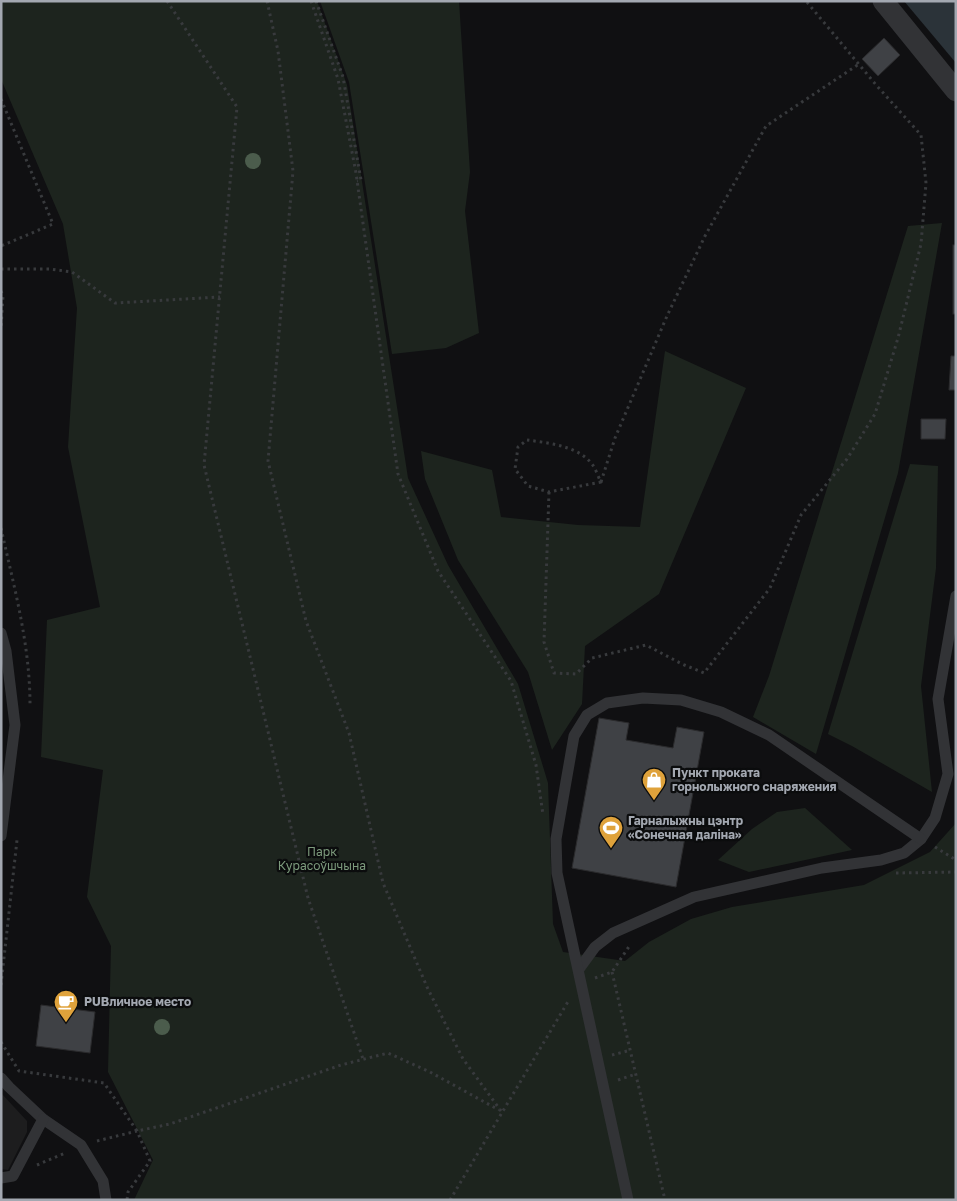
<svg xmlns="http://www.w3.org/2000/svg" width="957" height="1201" font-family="'Golos Text',sans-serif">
<rect width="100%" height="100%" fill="#101012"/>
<!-- built -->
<polygon fill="#1d1d1e" points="1,1093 27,1121 27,1132 8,1170 1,1169"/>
<!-- green -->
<g fill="#1d241e">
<polygon points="1,1 317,1 347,85 408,478 448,565 518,684 548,783 553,924 563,952 625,961 649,942 691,919 732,907 864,885 930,852 956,823 956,1200 134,1200 153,1160 108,1072 111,946 87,897 103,770 41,757 47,620 100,607 68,447 77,308 63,224 1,79"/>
<polygon points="320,1 459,1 470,172 465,211 479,333 446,348 392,354 349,82"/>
<polygon points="942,223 898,473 816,754 753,717 769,676 908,226"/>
<polygon points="665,351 746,388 659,594 585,646 582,704 552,750 528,672 458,560 425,479 421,451 492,470 501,517 578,525 640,527"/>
<polygon points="910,464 938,466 936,568 921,686 932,792 852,746 828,734"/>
<polygon points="805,808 852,850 749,872 718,860 752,829 777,812"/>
</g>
<!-- water -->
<polygon fill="#2b3339" points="904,1 956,1 956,63"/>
<!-- building -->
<g fill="#3f4145" stroke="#2b2b2d">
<polygon points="884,38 900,55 878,76 862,59"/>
<rect x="953" y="245" width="3" height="69"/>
<polygon points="951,356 956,356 956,390 949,390"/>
<polygon points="921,419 946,419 945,439 921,439"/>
<polygon points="599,718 629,723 626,740 673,748 677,727 704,732 676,887 572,868"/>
<polygon points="41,1005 95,1012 90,1053 36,1046"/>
</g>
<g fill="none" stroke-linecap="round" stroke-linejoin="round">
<!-- path -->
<g stroke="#383a3d" stroke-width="3" stroke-dasharray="2.5 4" stroke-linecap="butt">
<polyline points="167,1 237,107 204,465 308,898 363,1059"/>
<polyline points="267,1 278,51 293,171 268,461 306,621 349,733 383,883 427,987 463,1059 501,1111"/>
<polyline points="311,1 338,79 356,173 398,474 438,571 511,681 536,765 543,815"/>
<polyline points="316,1 343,77 361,180 357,181"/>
<polyline points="1,99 53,224 1,246"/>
<polyline points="1,269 50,269 72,272 115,303 220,297"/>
<polyline points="1,291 3,296 1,329"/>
<path d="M527,440C549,443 578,446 592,464C596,469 598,477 601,482L549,492L528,486L515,469L518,447Z"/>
<polyline points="601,482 615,438 667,316 705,236 766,126 859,64"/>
<polyline points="549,492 544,642 554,673 576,674 592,658 646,645 682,664 704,673 770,588 801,515 847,459 875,414 898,338 921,244 926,183 921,135 877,86 806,1"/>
<path d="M1,528C14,587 30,644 30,705"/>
<polyline points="935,847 956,860"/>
<polyline points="896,873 956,872"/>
<polyline points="612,972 665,1200"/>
<polyline points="595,978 612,972 630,945"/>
<polyline points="1,985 17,840"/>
<polyline points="1,1042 19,1071 104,1083 137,1131 170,1124 341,1065 388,1053 430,1072 499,1110"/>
<polyline points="612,1055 631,1050"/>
<polyline points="618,1080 636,1074"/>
<polyline points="97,1141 137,1131 150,1161 128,1192 127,1200"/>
<polyline points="37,1165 65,1153"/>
<polyline points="450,1200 569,1000"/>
</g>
<!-- lane -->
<g stroke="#323336" stroke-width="11">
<polyline points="1,633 6,651 15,725 1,836"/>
<polyline points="579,969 595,947 613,933 694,897 822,868 881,860 904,853 921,839 935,818 948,774 938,699 956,596"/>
<polyline points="1,1078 9,1087 43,1119 81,1145 103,1181 106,1200"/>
<polyline points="1,1178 13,1176 43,1119"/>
<polyline points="628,1200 557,873 556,839 574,736 587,715 607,703 643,698 681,700 721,712 769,735 921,839"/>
</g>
<!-- street -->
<polyline stroke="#323336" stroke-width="21" points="883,1 956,91"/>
</g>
<!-- trees -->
<g fill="#4b5c4c">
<circle cx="253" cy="161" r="8"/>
<circle cx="162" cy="1027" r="8"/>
</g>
<!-- icons -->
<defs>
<symbol id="shop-pin" viewBox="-11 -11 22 30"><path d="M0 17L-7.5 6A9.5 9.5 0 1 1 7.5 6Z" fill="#dfa23b" stroke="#0b0c0d"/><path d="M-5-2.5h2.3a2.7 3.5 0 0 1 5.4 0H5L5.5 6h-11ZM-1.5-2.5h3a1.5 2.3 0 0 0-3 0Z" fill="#fff"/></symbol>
<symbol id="stadium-pin" viewBox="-11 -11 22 30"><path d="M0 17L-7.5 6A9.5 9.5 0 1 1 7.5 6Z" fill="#dfa23b" stroke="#0b0c0d"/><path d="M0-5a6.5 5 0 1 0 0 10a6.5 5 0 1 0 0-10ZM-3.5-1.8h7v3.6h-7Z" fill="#fff"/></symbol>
<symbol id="cafe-pin" viewBox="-11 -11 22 30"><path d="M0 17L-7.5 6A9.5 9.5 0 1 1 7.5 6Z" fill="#dfa23b" stroke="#0b0c0d"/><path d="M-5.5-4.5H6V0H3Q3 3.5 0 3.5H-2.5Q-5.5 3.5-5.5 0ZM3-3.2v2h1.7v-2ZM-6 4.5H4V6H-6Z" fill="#fff"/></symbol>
</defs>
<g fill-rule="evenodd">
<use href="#shop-pin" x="640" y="766" width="28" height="38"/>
<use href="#stadium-pin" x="597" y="814" width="28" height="38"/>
<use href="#cafe-pin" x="52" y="988" width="28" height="38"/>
</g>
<g text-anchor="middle" stroke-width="4.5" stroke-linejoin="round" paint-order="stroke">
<!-- poi labels -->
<g font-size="12" font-weight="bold" fill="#a3a8b1" stroke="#0b0c0d" text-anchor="start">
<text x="672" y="777">Пункт проката<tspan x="672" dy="14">горнолыжного снаряжения</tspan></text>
<text x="628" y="825">Гарналыжны цэнтр<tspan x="628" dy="14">«Сонечная даліна»</tspan></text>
<text x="84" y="1006">PUBличное место</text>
</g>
<!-- park labels -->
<g font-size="12" fill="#7c9a7c" stroke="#0b0c0d">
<text x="322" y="856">Парк<tspan x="322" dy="14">Курасоўшчына</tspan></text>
</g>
</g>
<!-- border -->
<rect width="957" height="1201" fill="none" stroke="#a3a8b1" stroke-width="5"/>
</svg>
